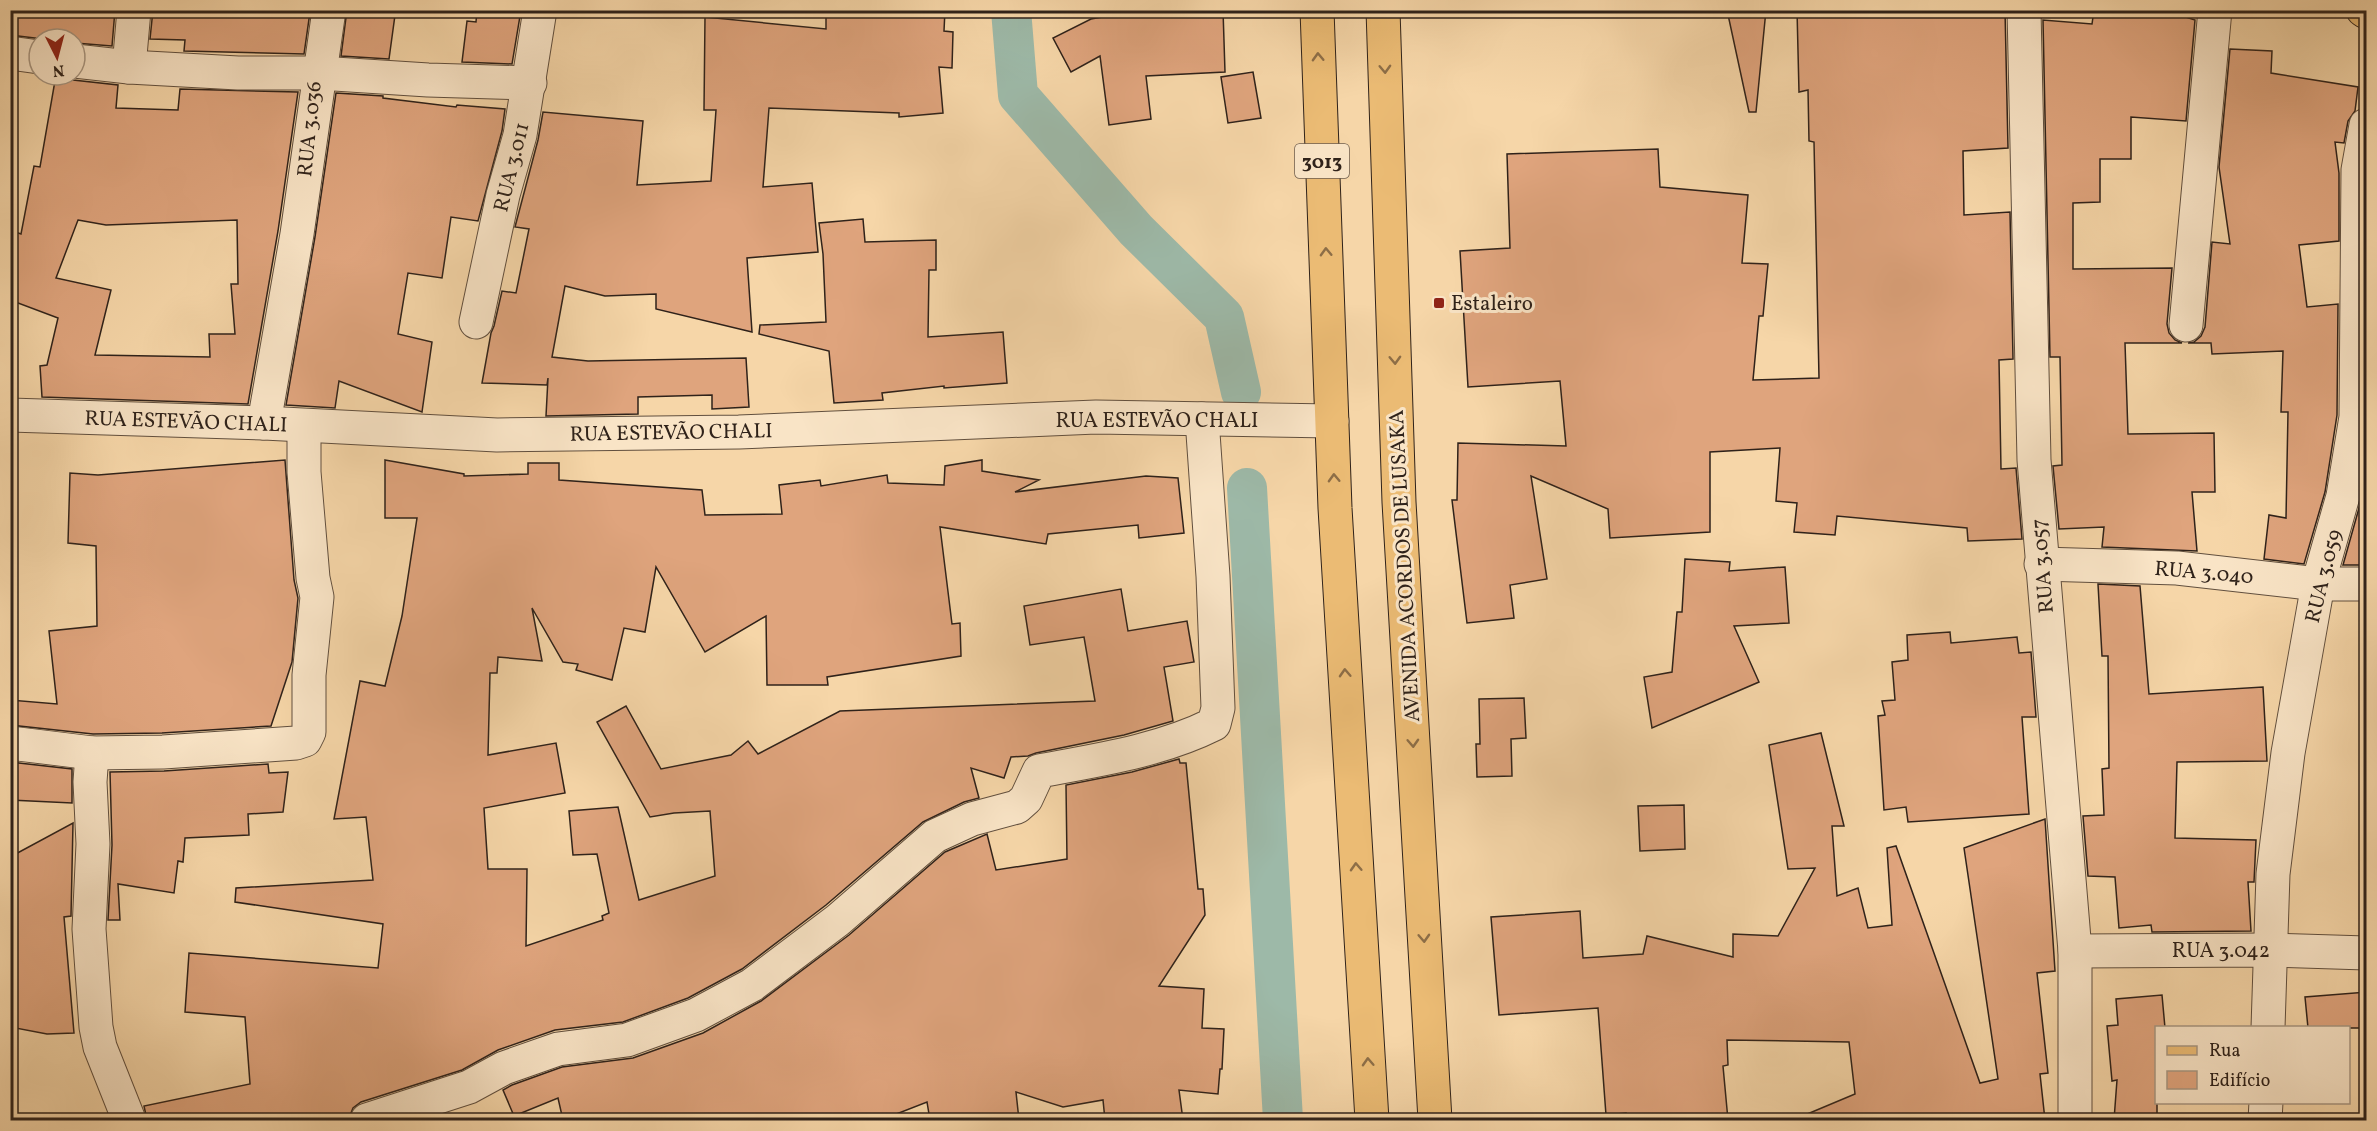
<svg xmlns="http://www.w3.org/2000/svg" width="2377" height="1131" font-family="Vollkorn,serif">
<rect width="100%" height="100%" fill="#f6d6a8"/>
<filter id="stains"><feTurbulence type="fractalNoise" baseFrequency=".00333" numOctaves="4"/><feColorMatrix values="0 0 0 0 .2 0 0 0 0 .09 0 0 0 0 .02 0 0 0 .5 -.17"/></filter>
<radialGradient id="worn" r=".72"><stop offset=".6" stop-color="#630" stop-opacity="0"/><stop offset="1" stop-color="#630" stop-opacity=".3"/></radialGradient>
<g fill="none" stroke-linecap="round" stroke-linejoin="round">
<!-- canal -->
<g stroke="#9db9a8" stroke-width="40">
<polyline points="1011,10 1018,95 1136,230 1224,317 1241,392"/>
<polyline points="1247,488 1283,1120"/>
</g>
</g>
<!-- building -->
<g fill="#dfa47d" stroke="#2f221a" stroke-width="1.5" fill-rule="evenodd">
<polygon points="10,10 115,10 112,46 75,43 75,39 43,39 10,35"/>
<polygon points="153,10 224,10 262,14 263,10 310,12 304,54 184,51 185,40 150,39"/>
<polygon points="347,10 364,10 395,15 389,59 341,56"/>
<polygon points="477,10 521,10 512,64 462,62 467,21 476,22"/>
<polygon points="826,10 945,10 944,31 953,32 952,68 939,67 943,113 899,117 899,113 769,108 763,187 812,183 818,252 747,258 752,332 656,309 656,294 605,296 565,286 552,357 588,361 746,358 749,407 712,409 712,395 638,397 638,414 546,416 548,378 547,385 482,383 491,333 494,326 502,291 516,293 529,229 515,227 538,140 543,112 643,121 637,185 711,181 716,110 704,110 705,17 826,29"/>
<polygon points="1186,10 1223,10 1225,72 1146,76 1151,119 1109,125 1100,56 1071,72 1053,38 1091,19 1114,15 1113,13"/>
<polygon points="1727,10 1766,10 1756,112 1749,112"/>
<polygon points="1797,10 2005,10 2008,148 1963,151 1964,215 2010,212 2013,359 1999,360 2001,469 2016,468 2022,539 1968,541 1967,528 1837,516 1835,535 1794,532 1797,503 1776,501 1780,448 1710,452 1710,532 1610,538 1608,509 1531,476 1547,579 1510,585 1514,618 1467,623 1452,500 1457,500 1458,443 1566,446 1560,381 1468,387 1460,251 1510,248 1507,154 1658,149 1660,187 1748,195 1742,263 1768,264 1763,316 1759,316 1753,380 1819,378 1814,142 1809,141 1808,90 1799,92"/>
<polygon points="2094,10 2164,10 2195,20 2186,121 2131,117 2131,159 2100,159 2100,202 2073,203 2073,269 2172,268 2167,324 2169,333 2175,340 2182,343 2125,343 2128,434 2214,433 2215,492 2192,492 2197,551 2102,547 2104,527 2059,529 2053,466 2062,465 2060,357 2050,357 2043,20 2092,24"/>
<polygon points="2230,49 2272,51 2271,73 2358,87 2355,111 2348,121 2344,143 2335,142 2339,173 2339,241 2299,245 2307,307 2338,304 2337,415 2325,492 2304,564 2264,559 2269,515 2286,518 2288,412 2281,412 2283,351 2212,354 2211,343 2188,343 2194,342 2201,336 2205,327 2212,242 2230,244 2219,167"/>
<polygon points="1253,72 1261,118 1228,123 1221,77"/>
<path d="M56,75H63L73,80L118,85L116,108L178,110L180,89L298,92L278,231L248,404L42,397L40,366L47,365L58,318L10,300V230L21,234L34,166L40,167ZM78,220L106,225L237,220L238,284H231L235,334H209L210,357L95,355L111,290L56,278Z"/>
<polygon points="336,93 383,96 383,98 456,107 457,105 505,109 502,131 478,221 451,217 442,278 408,273 398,334 432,342 422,412 339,381 335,408 286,405 315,237"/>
<polygon points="863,219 865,242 936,240 936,270 929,270 928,337 1003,332 1007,383 944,388 944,386 882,393 883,400 834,403 829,351 759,334 760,325 826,322 823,254 819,223"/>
<polygon points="285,460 294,580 298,598 292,662 271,726 162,733 93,734 10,725 10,700 57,704 49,631 97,626 96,546 68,543 70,473 98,475"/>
<polygon points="385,460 464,474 464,476 528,474 528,463 559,463 559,480 702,490 705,515 782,514 779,485 820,480 821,486 887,475 888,483 944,485 945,466 982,460 982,471 1039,480 1015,492 1146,476 1178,478 1184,533 1139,538 1138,525 1048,534 1046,544 940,527 952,624 960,623 961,656 827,677 828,685 767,685 766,616 705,652 656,567 645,632 624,628 612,680 576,670 578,664 563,662 532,608 542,661 498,657 497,673 490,673 488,755 556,743 565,793 484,808 488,869 527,869 526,946 603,920 602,916 609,913 597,854 573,855 569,811 618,807 639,900 715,876 710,811 674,813 650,817 597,722 626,706 661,769 731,755 748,741 758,754 840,711 1095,701 1084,637 1030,645 1024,606 1121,589 1128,631 1187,621 1194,662 1164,667 1173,721 1124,735 1036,753 1028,756 1011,757 1004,778 971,768 979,798 964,802 923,822 826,905 742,969 688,998 623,1022 555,1030 498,1050 462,1070 361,1102 353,1108 349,1118 343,1120 147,1120 144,1106 250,1084 245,1017 185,1012 189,953 378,968 383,924 235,902 236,888 373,880 366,817 334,819 360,681 385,686 402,616 417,518 385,518"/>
<polygon points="2367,469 2367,565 2343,565 2361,501"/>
<polygon points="1685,559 1730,562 1729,571 1785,567 1789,623 1734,626 1759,682 1652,728 1644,677 1672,672 1677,612 1682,612"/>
<polygon points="2098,584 2140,586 2149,694 2263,687 2267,761 2177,762 2175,838 2256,840 2254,882 2248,882 2251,931 2152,932 2151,925 2119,928 2115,877 2088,876 2083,816 2104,815 2102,769 2109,768 2108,656 2102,656"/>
<polygon points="1950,632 1951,643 2017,637 2019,653 2031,652 2036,717 2022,717 2029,814 1908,822 1906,807 1884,810 1878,716 1885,715 1882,701 1895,700 1892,662 1908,660 1907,635"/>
<polygon points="1524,698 1526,738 1511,739 1512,776 1477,777 1476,744 1480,744 1479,699"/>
<polygon points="1821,733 1844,826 1832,826 1837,896 1858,888 1868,928 1892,925 1887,848 1896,846 1980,1083 1998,1079 1964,848 2045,819 2055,971 2037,973 2048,1073 2040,1074 2045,1120 1793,1120 1855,1094 1849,1042 1727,1040 1728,1065 1723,1066 1728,1120 1626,1120 1626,1113 1606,1115 1598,1008 1499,1015 1491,917 1580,911 1583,958 1643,954 1647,936 1733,957 1733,934 1778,936 1815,868 1788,869 1769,745"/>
<polygon points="1179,759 1180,763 1186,763 1198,889 1203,889 1205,915 1159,986 1204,989 1202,1028 1224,1029 1222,1069 1220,1069 1218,1094 1179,1090 1183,1120 1105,1120 1103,1100 1063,1107 1016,1092 1019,1120 930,1120 927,1102 881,1120 563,1120 558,1098 514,1116 503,1090 512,1085 562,1067 633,1058 703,1033 761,1001 849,935 945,852 987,834 996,870 1067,859 1066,785 1132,772"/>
<polygon points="10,762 72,769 72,803 10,800"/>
<polygon points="268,764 269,773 288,772 283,812 248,814 249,835 185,838 183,862 178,861 174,893 118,884 120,920 108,920 112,845 110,772 164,771"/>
<polygon points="1684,805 1685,849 1640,851 1638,806"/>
<polygon points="73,823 71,916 64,917 74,1033 47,1034 10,1027 10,857"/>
<polygon points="2367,992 2367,1028 2308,1028 2305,997"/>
<polygon points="2162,995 2165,1028 2157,1028 2157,1120 2114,1120 2117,1080 2112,1081 2107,1026 2118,1025 2116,999"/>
</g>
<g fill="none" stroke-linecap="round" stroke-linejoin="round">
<defs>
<g id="street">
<polyline points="2024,10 2034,460 2075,951 2075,1120"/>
<polyline points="10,53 39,57"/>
<polyline points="75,61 129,67 238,73 319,73 428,80 530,83"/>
<polyline points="129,67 134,10"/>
<polyline points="476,322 503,195 520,135 540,10"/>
<polyline points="2186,325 2215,10"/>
<polyline points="10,415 264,423 497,435 739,432 1096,417 1332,421"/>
<polyline points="264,423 297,234 329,10"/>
<polyline points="2041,564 2177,568 2318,584 2366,584"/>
<polyline points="10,743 92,753 163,752 296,743 305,740 309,732 309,675 317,597 313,578 304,472 304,426"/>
<polyline points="92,753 90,782 93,844 89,929 96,1027 100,1047 129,1120"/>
<polyline points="2075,951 2271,950 2366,953"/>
<polyline points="2268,1028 2273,874 2288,753 2318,584 2343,496 2356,417 2358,170 2366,125"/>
<path d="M367,1120L469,1087L504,1068L558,1049L627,1040L696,1015L752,985L838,920L935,836L972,819L1017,807L1026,799L1039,771C1098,760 1160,751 1214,724L1218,708L1213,576L1202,419"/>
<polyline points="2265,1120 2266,1102"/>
</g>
<g id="primary">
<polyline points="1317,10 1335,508 1372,1120"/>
<polyline points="1383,10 1399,502 1435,1120"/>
<polyline points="2363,10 2366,12"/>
</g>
</defs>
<!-- street casing -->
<use href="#street" stroke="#614f3e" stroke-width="35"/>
<!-- primary casing -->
<use href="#primary" stroke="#2f221a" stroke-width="35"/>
<!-- street -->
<use href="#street" stroke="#f9e4c6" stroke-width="33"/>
<!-- primary -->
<use href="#primary" stroke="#ebbb74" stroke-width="33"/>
</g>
<!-- one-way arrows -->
<defs><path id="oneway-chevron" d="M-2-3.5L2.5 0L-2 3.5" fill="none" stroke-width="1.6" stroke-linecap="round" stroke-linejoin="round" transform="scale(1.5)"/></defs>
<g stroke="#8d6e47">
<use href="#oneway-chevron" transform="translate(1318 57) rotate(-92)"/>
<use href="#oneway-chevron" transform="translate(1385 69) rotate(88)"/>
<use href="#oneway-chevron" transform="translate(1326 252) rotate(-92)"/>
<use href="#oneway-chevron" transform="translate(1395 360) rotate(88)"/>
<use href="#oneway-chevron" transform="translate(1334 478) rotate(-92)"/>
<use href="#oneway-chevron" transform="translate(1345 673) rotate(-93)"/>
<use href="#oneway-chevron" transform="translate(1413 743) rotate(87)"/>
<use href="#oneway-chevron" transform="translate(1356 867) rotate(-93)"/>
<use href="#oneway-chevron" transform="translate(1424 938) rotate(87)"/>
<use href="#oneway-chevron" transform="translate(1368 1062) rotate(-93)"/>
</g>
<!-- markers -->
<rect fill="#8f2418" stroke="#f9e4c6" stroke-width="2" x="1433" y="297" width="12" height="12" rx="3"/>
<g text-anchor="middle" stroke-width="6" stroke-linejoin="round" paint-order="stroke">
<!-- shield labels -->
<rect fill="#f9e4c6" stroke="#6c5c4e" stroke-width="1.5" x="1295" y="144" width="54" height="34" rx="4.5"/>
<g font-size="20" font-weight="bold" fill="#2f221a">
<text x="1322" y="168">3013</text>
</g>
<!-- street labels -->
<g font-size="21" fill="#2f221a" stroke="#f9e4c6">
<text transform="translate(309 129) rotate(-84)" y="7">RUA 3.036</text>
<text transform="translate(511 167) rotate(-76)" y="7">RUA 3.011</text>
<text x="1157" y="427">RUA ESTEVÃO CHALI</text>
<text transform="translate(186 421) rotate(2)" y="7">RUA ESTEVÃO CHALI</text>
<text transform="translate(671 432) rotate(-1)" y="7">RUA ESTEVÃO CHALI</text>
<text transform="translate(1404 566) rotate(-93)" y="7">AVENIDA ACORDOS DE LUSAKA</text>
<text transform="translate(2042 566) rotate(-95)" y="7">RUA 3.057</text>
<text transform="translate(2204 572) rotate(5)" y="7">RUA 3.040</text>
<text transform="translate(2323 576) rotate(-76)" y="7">RUA 3.059</text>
<text x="2221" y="957">RUA 3.042</text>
</g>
<!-- poi labels -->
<g font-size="21" fill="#2f221a" stroke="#f9e4c6" text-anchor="start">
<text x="1451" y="310">Estaleiro</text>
</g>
</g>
<!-- margin -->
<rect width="2377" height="1131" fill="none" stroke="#f6d6a8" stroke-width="36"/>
<rect x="12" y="12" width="2353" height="1107" fill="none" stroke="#2f221a" stroke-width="3"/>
<rect x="18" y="18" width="2341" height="1095" fill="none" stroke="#2f221a" stroke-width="1.5"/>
<!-- legend -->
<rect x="2155" y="1026" width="195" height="78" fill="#f9e4c6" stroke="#a89681" stroke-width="1.5"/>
<rect x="2167" y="1046" width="30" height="9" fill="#ebbb74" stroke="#a89681" stroke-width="1.5"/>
<text x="2209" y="1056" font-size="18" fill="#2f221a">Rua</text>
<rect x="2167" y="1071" width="30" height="18" fill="#dfa47d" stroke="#a89681" stroke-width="1.5"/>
<text x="2209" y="1086" font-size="18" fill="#2f221a">Edifício</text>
<!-- north arrow -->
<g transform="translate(57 57) rotate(174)"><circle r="28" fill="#f9e4c6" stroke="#a89681" stroke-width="1.5"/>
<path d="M0-4.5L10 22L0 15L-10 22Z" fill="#8f2418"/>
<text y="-9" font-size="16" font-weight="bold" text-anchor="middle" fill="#2f221a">N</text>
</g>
<rect width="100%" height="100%" filter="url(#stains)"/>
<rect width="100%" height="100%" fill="url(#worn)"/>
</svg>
